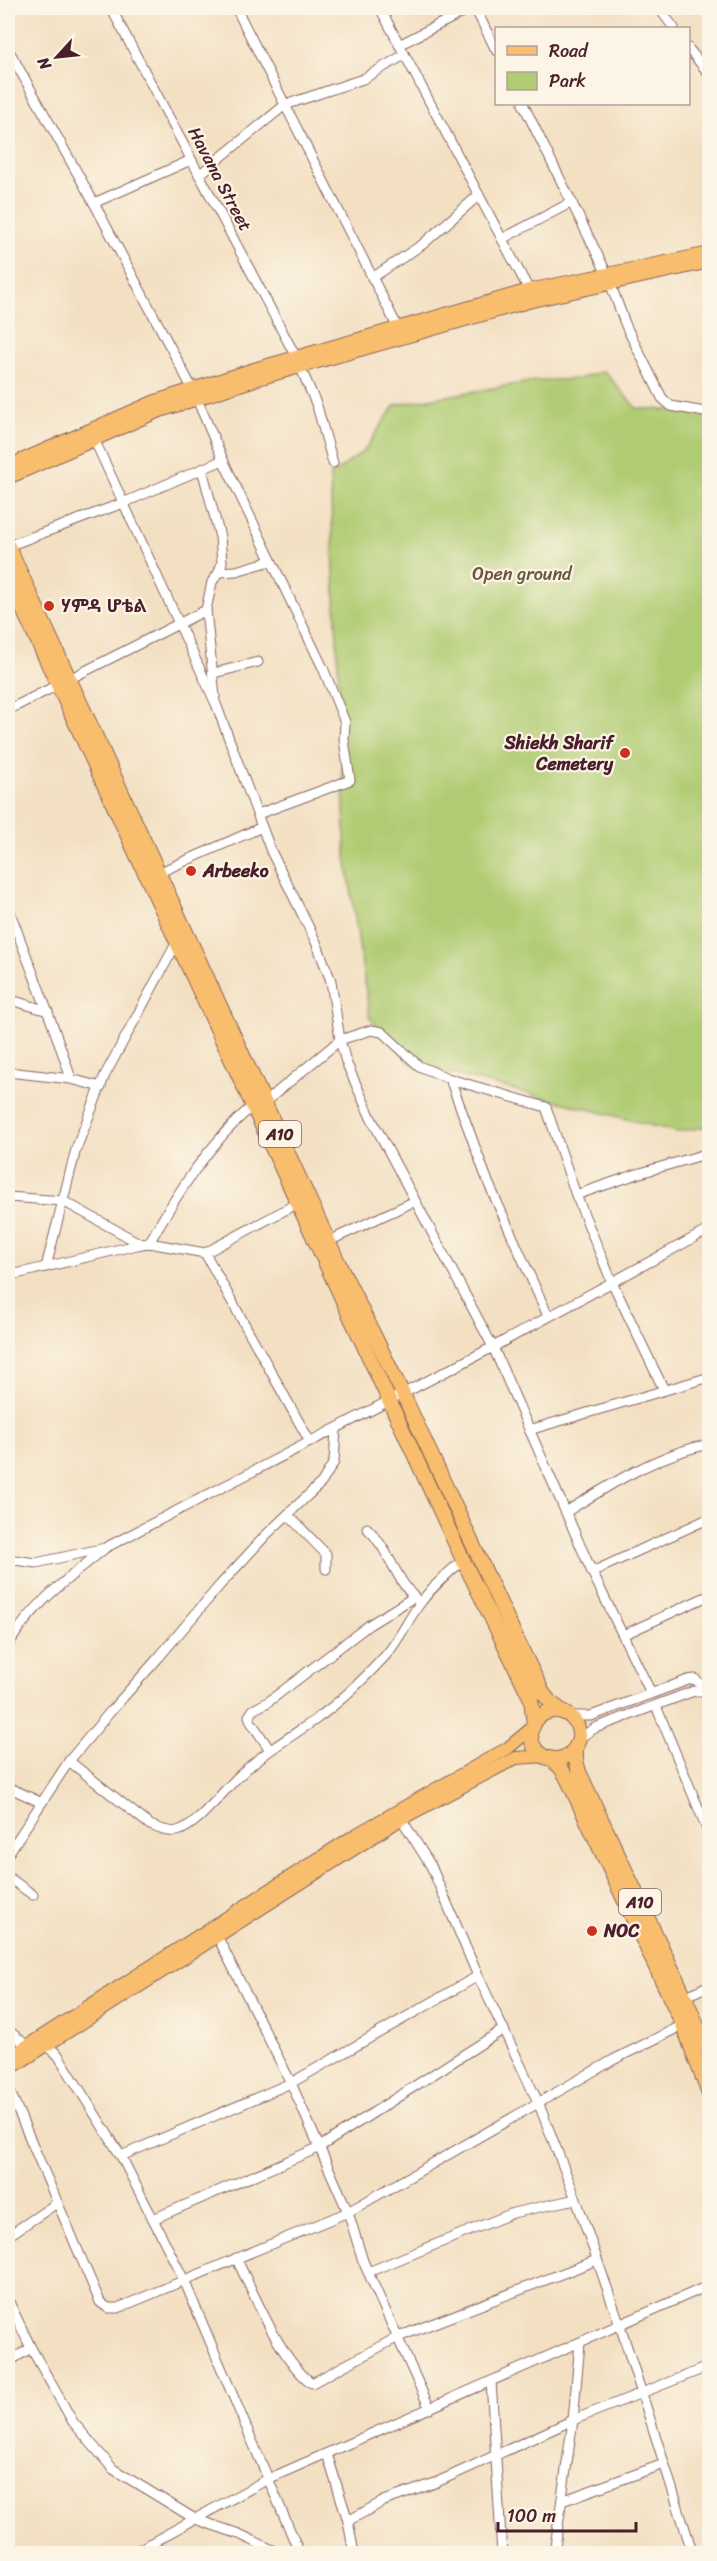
<svg xmlns="http://www.w3.org/2000/svg" width="717" height="2561" font-family="Sriracha,'Noto Sans Ethiopic',sans-serif">
<rect width="100%" height="100%" fill="#fcf5e5"/>
<filter id="ink" filterUnits="userSpaceOnUse"><feTurbulence type="fractalNoise" baseFrequency=".0167" numOctaves="2"/><feDisplacementMap in="SourceGraphic" scale="12" xChannelSelector="R" yChannelSelector="G"/><feConvolveMatrix kernelMatrix="1 2 1 2 8 2 1 2 1" color-interpolation-filters="sRGB"/></filter>
<filter id="wash" filterUnits="userSpaceOnUse"><feTurbulence type="fractalNoise" baseFrequency=".008" numOctaves="4" result="noise"/><feDisplacementMap in="SourceGraphic" scale="24" xChannelSelector="R" yChannelSelector="G"/><feGaussianBlur stdDeviation="1.35" result="paint"/><feColorMatrix in="noise" values="0 0 0 0 0 0 0 0 0 0 0 0 0 0 0 0 0 1.4 0 .05"/><feComposite in="paint" operator="in"/></filter>
<g filter="url(#wash)">
<rect width="100%" height="100%" fill="#f3e0c3"/>
<!-- green -->
<polygon fill="#b0cc73" stroke="#7d764f" stroke-width="1.5" points="604,371 636,408 709,413 709,1126 677,1132 410,1063 370,1018 346,857 330,476 364,451 395,405 535,381 578,379"/>
</g>
<g filter="url(#ink)">
<g fill="none" stroke-linecap="round" stroke-linejoin="round">
<defs>
<g id="minor">
<polyline points="111,8 296,357 317,406 333,463"/>
<polyline points="236,8 398,328"/>
<polyline points="380,8 529,290"/>
<polyline points="475,8 496,50"/>
<polyline points="659,8 674,28"/>
<polyline points="399,45 471,8"/>
<polyline points="688,48 710,75"/>
<polyline points="8,49 94,203 193,390 223,460 323,668 345,722 344,740 350,780 258,814"/>
<polyline points="523,104 606,272 626,326 662,398 671,406 710,413"/>
<polyline points="199,175 285,105 363,79 404,55"/>
<polyline points="94,203 191,160"/>
<polyline points="502,239 572,202"/>
<polyline points="372,278 423,244 479,195"/>
<polyline points="94,439 216,704 271,851 316,942 331,981 340,1040 346,1062 371,1118 493,1347 592,1572 651,1693"/>
<polyline points="202,469 220,537 222,562 219,572 212,582 206,610 215,697"/>
<polyline points="8,546 123,503 223,460"/>
<polyline points="219,572 236,571 271,561"/>
<polyline points="214,673 258,662"/>
<polyline points="8,710 206,610"/>
<polyline points="158,873 262,827"/>
<path d="M8,906C28,964 53,1020 71,1079L101,1087"/>
<polyline points="8,999 48,1011"/>
<polyline points="8,1072 71,1079"/>
<polyline points="450,1079 488,1182 548,1316"/>
<polyline points="265,1102 340,1040 371,1030 382,1032 419,1066 450,1079 546,1107 576,1195 612,1282 664,1390"/>
<polyline points="576,1195 637,1174 709,1153"/>
<polyline points="8,1197 63,1201 141,1244"/>
<polyline points="329,1241 415,1201"/>
<path d="M149,1243C178,1192 208,1145 252,1106"/>
<polyline points="205,1253 298,1203"/>
<polyline points="46,1267 76,1149 105,1075 178,940"/>
<polyline points="8,1276 141,1244 149,1243 205,1253 310,1442"/>
<polyline points="529,1430 710,1377"/>
<path d="M566,1512C609,1485 658,1454 710,1444"/>
<polyline points="288,1515 326,1554 326,1569"/>
<path d="M367,1528C390,1550 395,1580 418,1601"/>
<polyline points="8,1559 36,1563 105,1548 493,1347 710,1229"/>
<polyline points="592,1572 710,1518"/>
<polyline points="623,1635 710,1595"/>
<path d="M8,1645C34,1603 65,1581 103,1550"/>
<polyline points="656,1706 710,1836"/>
<polyline points="570,1716 591,1716 688,1680 695,1679 706,1690"/>
<polyline points="578,1739 595,1728 694,1691 710,1691"/>
<polyline points="270,1750 251,1722 249,1716 253,1710 268,1702 369,1625 414,1597"/>
<path d="M69,1761L150,1825C158,1828 168,1833 177,1831C196,1827 223,1791 238,1777C261,1754 289,1738 315,1720C340,1702 365,1678 386,1655C400,1639 408,1619 421,1602C433,1586 448,1573 463,1560"/>
<polyline points="8,1787 40,1802"/>
<polyline points="399,1815 431,1866 478,1976 538,2102 576,2199 620,2325 693,2554"/>
<polyline points="8,1854 69,1761 110,1712 159,1657 220,1585 267,1534 322,1482 334,1462 336,1429"/>
<polyline points="8,1877 33,1895"/>
<polyline points="214,1930 291,2083 348,2212 363,2261 430,2409"/>
<polyline points="680,1999 710,1985"/>
<polyline points="8,2030 31,2049"/>
<polyline points="43,2042 58,2055 121,2156 184,2280 300,2554"/>
<polyline points="8,2087 100,2302 108,2308 118,2308 348,2212 613,2060 687,2023"/>
<polyline points="121,2156 291,2083 478,1976"/>
<polyline points="153,2219 318,2148 504,2029"/>
<polyline points="8,2236 57,2203"/>
<path d="M236,2258C254,2293 281,2362 312,2383L398,2337L597,2260"/>
<polyline points="368,2272 513,2213 576,2199"/>
<polyline points="8,2300 31,2348 73,2422 113,2469 195,2519 239,2534 281,2554"/>
<polyline points="8,2362 31,2348"/>
<polyline points="491,2381 502,2554"/>
<polyline points="327,2454 348,2521 384,2501 435,2483 573,2420 710,2366"/>
<polyline points="562,2501 664,2464"/>
<polyline points="348,2521 354,2554"/>
<polyline points="8,2548 14,2554"/>
<polyline points="131,2554 268,2479 710,2285"/>
<polyline points="554,2554 573,2420 580,2343"/>
</g>
<g id="major">
<polyline points="8,466 153,402 254,369 529,290 710,253"/>
<polyline points="8,478 157,412 258,379 532,301 710,262"/>
<polyline points="8,2058 357,1834 508,1748 532,1728"/>
<polyline points="8,2070 401,1819 516,1758 545,1756"/>
</g>
<g id="highway">
<polyline points="8,546 339,1264 402,1392 518,1642 543,1693 551,1703 565,1713"/>
<polyline points="8,577 463,1560 531,1699 534,1724"/>
<circle cx="555" cy="1735" r="24"/>
<polyline points="576,1746 576,1760 579,1772 685,1997 710,2056"/>
<polyline points="550,1758 561,1768 567,1778 683,2025 710,2097"/>
</g>
</defs>
<!-- minor casing -->
<use href="#minor" stroke="#856360" stroke-width="11"/>
<!-- major casing -->
<use href="#major" stroke="#856360" stroke-width="14"/>
<!-- highway casing -->
<use href="#highway" stroke="#856360" stroke-width="16"/>
<!-- minor -->
<use href="#minor" stroke="#fff" stroke-width="9"/>
<!-- major -->
<use href="#major" stroke="#f9be6d" stroke-width="12"/>
<!-- highway -->
<use href="#highway" stroke="#f9be6d" stroke-width="14"/>
</g>
</g>
<!-- markers -->
<g fill="#c8321e" stroke="#fcf5e5" stroke-width="2">
<circle cx="49" cy="606" r="6"/>
<circle cx="625" cy="753" r="6"/>
<circle cx="191" cy="871" r="6"/>
<circle cx="592" cy="1931" r="6"/>
</g>
<g text-anchor="middle" stroke-width="4.5" stroke-linejoin="round" paint-order="stroke">
<!-- shield labels -->
<g fill="#fcf5e5" stroke="#7f5f63" stroke-width="1.5">
<rect x="259" y="1121" width="42" height="26" rx="4.5"/>
<rect x="619" y="1889" width="42" height="26" rx="4.5"/>
</g>
<g font-size="16" font-weight="bold" fill="#4a1f2b">
<text x="280" y="1140">A10</text>
<text x="640" y="1908">A10</text>
</g>
<!-- street labels -->
<g font-size="18" fill="#4a1f2b" stroke="#fcf5e5">
<text transform="translate(220 179) rotate(62)" y="6">Havana Street</text>
</g>
<!-- park labels -->
<g font-size="18" fill="#695341" stroke="#fcf5e5">
<text x="522" y="580">Open ground</text>
</g>
<!-- poi labels -->
<g font-size="18" font-weight="bold" fill="#4a1f2b" stroke="#fcf5e5" text-anchor="start">
<text x="61" y="612">ሃምዳ ሆቴል</text>
<text x="613" y="749" text-anchor="end">Shiekh Sharif<tspan x="613" dy="21">Cemetery</tspan></text>
<text x="203" y="877">Arbeeko</text>
<text x="604" y="1937">NOC</text>
</g>
</g>
<!-- margin -->
<rect width="717" height="2561" fill="none" stroke="#fcf5e5" stroke-width="30"/>
<!-- legend -->
<rect x="495" y="27" width="195" height="78" fill="#fcf5e5" stroke="#b59f9b" stroke-width="1.5"/>
<rect x="507" y="46" width="30" height="9" fill="#f9be6d" stroke="#b59f9b" stroke-width="1.5"/>
<text x="549" y="57" font-size="18" fill="#4a1f2b">Road</text>
<rect x="507" y="72" width="30" height="18" fill="#b0cc73" stroke="#b59f9b" stroke-width="1.5"/>
<text x="549" y="87" font-size="18" fill="#4a1f2b">Park</text>
<!-- north arrow -->
<g transform="translate(57 57) rotate(243)" stroke="#fcf5e5" stroke-width="4.5" paint-order="stroke">
<path d="M0-4.5L10 22L0 15L-10 22Z" fill="#4a1f2b"/>
<text y="-9" font-size="16" font-weight="bold" text-anchor="middle" fill="#4a1f2b">N</text>
</g>
<!-- scale -->
<path d="M498 2522v9h138v-9" fill="none" stroke="#4a1f2b" stroke-width="3"/>
<text x="507" y="2522" font-size="18" fill="#4a1f2b" stroke="#fcf5e5" stroke-width="4.5" paint-order="stroke">100 m</text>
</svg>
